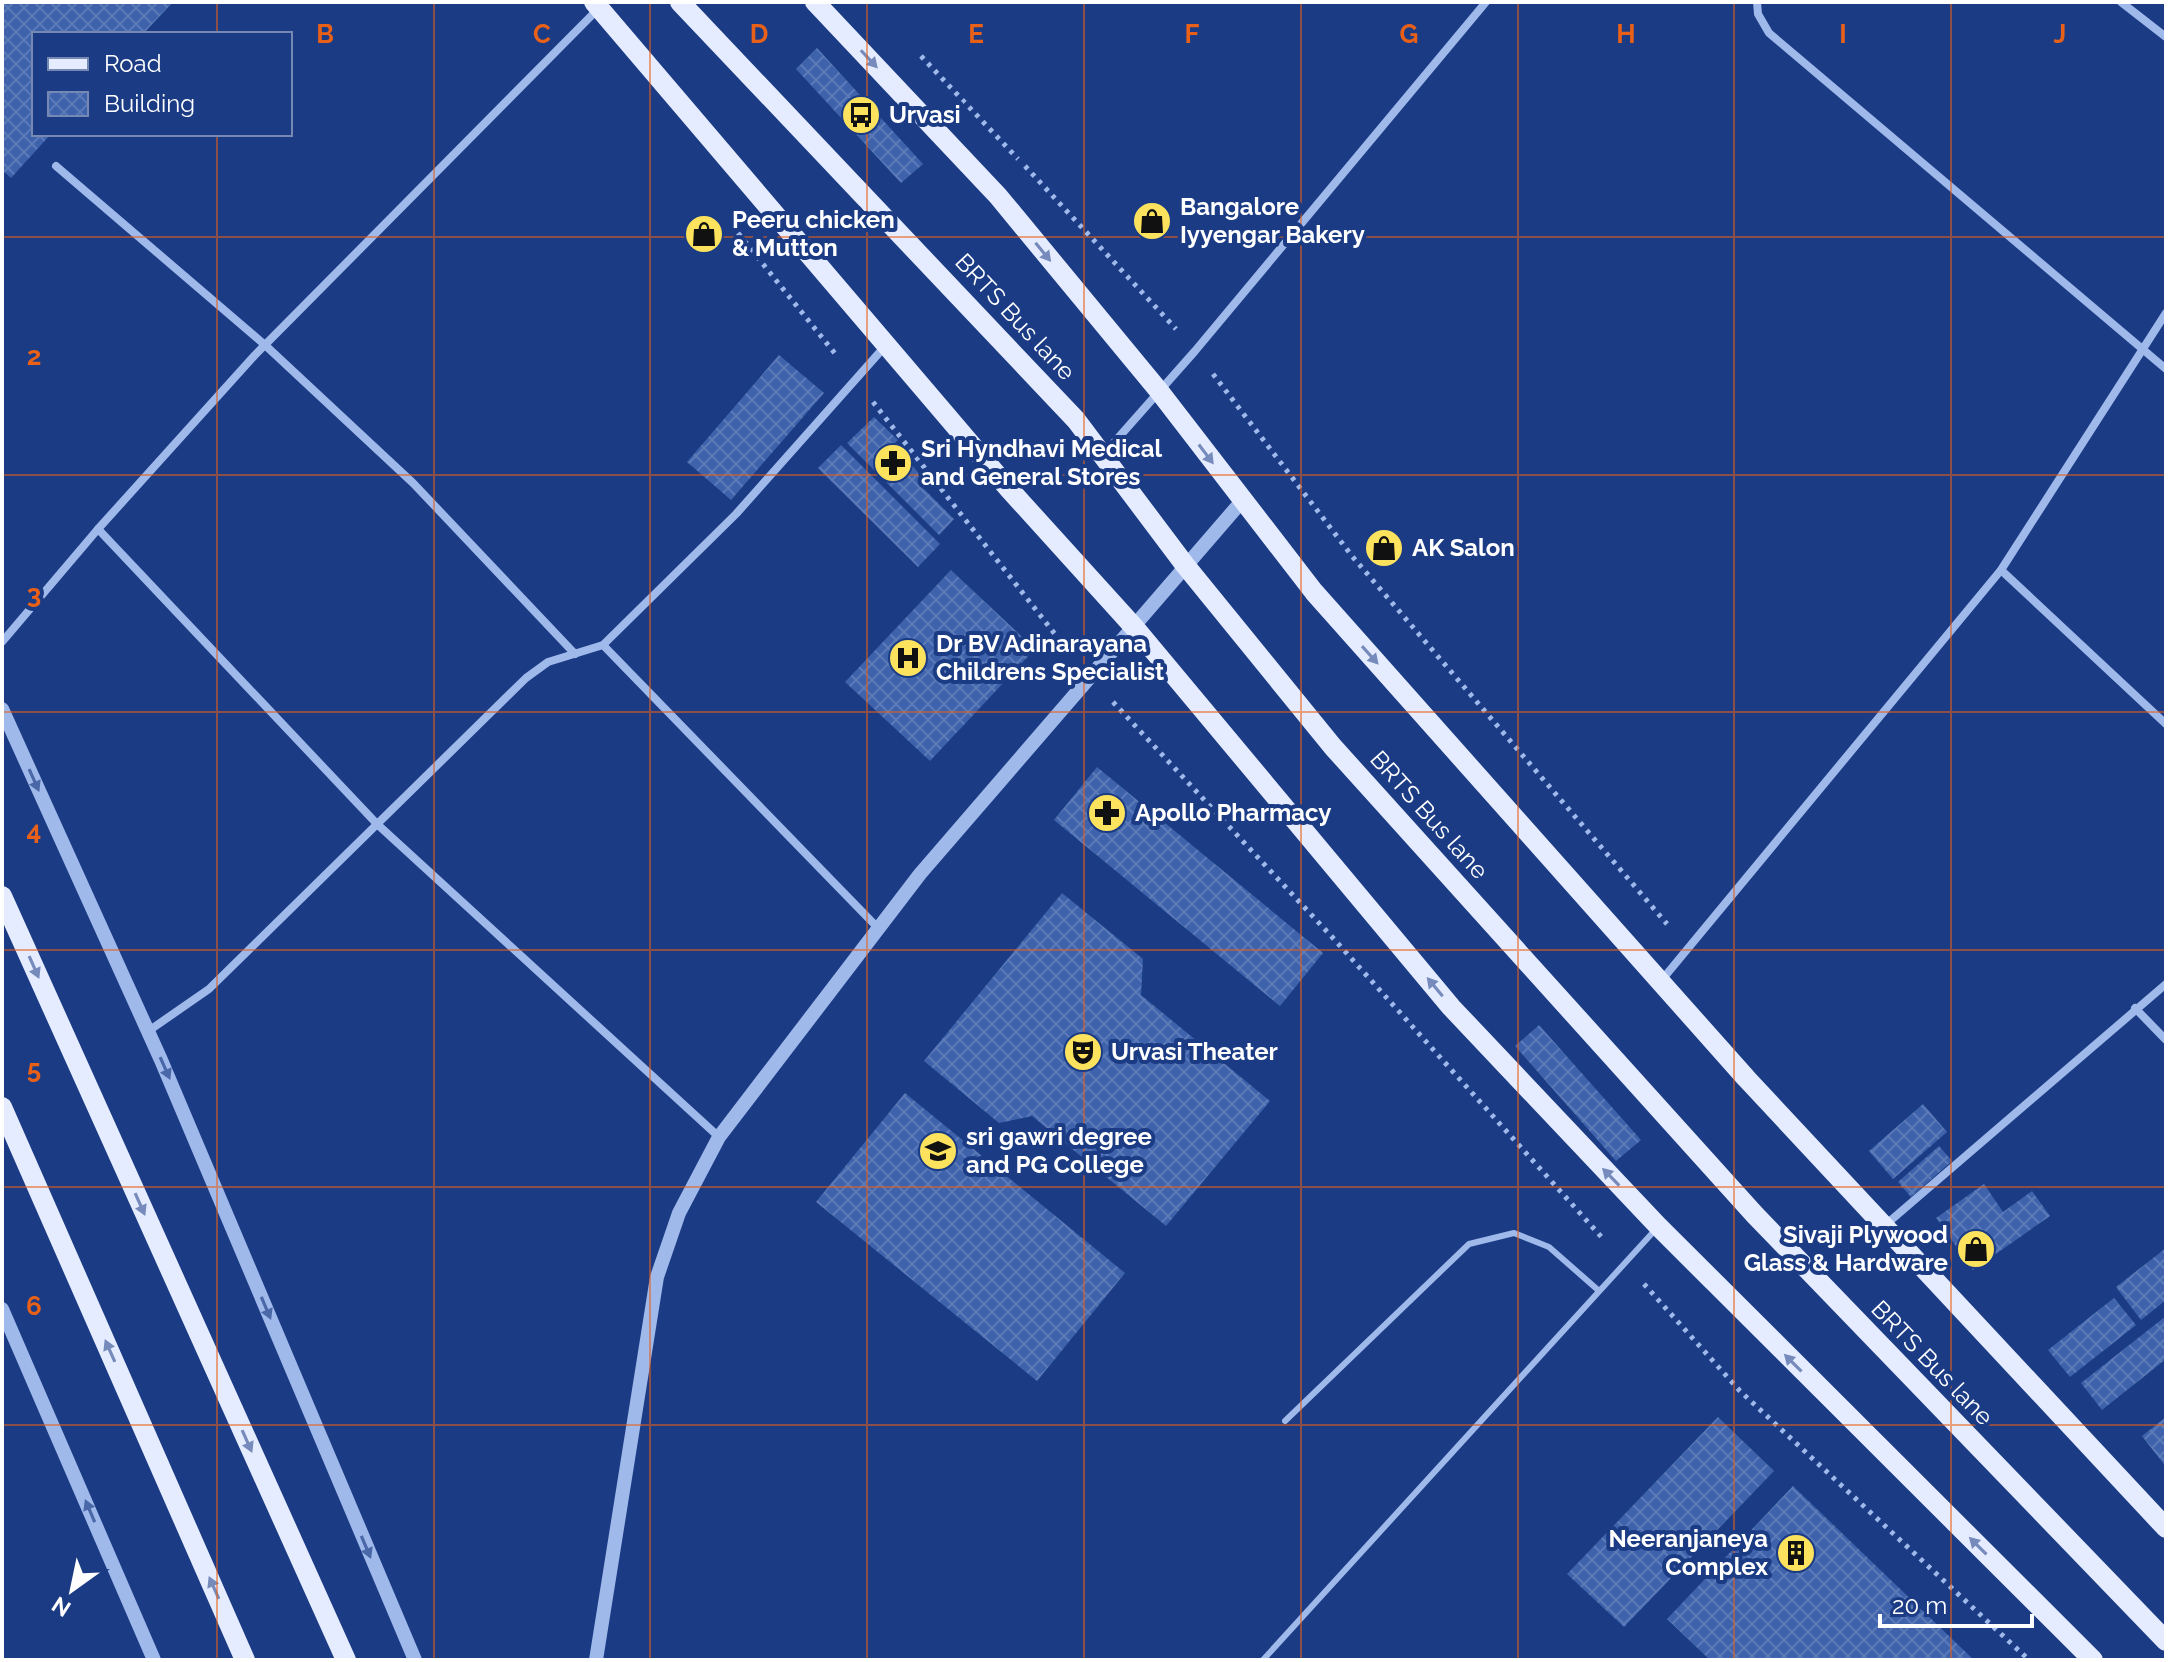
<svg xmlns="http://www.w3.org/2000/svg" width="2168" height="1662" font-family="Raleway,sans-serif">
<defs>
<pattern id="building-cross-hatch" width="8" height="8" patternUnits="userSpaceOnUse" patternTransform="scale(2)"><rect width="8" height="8" fill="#3e62ab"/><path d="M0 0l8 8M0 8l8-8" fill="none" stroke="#5b7ab8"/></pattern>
</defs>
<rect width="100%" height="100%" fill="#1b3b84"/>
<!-- building -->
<g fill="url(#building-cross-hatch)">
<polygon points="2,2 173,2 143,34 34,34 34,134 51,134 11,178 2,170"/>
<polygon points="817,48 923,164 901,183 796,69"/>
<polygon points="779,355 824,393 731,500 687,462"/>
<polygon points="874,417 898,440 894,444 927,483 923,488 954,519 939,535 847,443"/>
<polygon points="841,445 940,544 918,567 818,468"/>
<polygon points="951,570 1035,649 930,761 845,682"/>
<polygon points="1097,767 1323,953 1280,1006 1054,820"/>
<polygon points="1062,893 1143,959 1141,995 1270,1101 1166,1226 1032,1116 999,1123 924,1061"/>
<polygon points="1539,1025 1641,1140 1616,1161 1515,1046"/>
<polygon points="905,1093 1125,1273 1037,1381 816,1202"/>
<polygon points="1923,1104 1947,1132 1893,1179 1869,1151"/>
<polygon points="1939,1146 1952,1161 1911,1197 1898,1182"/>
<polygon points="1984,1184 2003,1212 2032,1191 2050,1216 1973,1270 1936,1218"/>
<polygon points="2166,1248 2166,1300 2141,1320 2116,1287"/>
<polygon points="2114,1298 2136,1325 2070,1377 2048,1350"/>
<polygon points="2166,1316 2166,1359 2102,1410 2081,1383"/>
<polygon points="1718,1417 1774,1471 1624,1627 1567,1574"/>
<polygon points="2166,1417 2166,1467 2142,1436"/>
<polygon points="1793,1486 1974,1660 1710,1660 1667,1619"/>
</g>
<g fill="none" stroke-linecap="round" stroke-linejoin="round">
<!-- path -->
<g stroke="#a0b9eb" stroke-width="5" stroke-dasharray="4 6" stroke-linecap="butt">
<polyline points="921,56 1018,159"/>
<polyline points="1025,166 1176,329"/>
<polyline points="738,233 837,356"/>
<polyline points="1213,374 1352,556 1667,924"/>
<polyline points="873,402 1069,652"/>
<polyline points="1113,702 1333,938 1605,1241"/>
<polyline points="1644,1284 1740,1391 2029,1660"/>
</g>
<!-- service -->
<g stroke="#a0b9eb" stroke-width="6">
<polyline points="1285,1421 1469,1244 1514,1233 1549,1247 1598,1290"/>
<polyline points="1263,1660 1656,1229"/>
</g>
<!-- minor -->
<g stroke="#a0b9eb" stroke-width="8">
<polyline points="1757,2 1758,14 1769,33 2166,369"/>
<polyline points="2121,2 2166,37"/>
<polyline points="56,166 265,345 413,483 575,654"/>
<polyline points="1103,455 1195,351 1486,2"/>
<polyline points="98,529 377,824 719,1137"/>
<polyline points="2001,570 2166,724"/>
<polyline points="2,642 98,529 255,355 599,8"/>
<polyline points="603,645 877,927"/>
<polyline points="1661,981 2001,570 2166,313"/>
<polyline points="2135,1008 2166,1040"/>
<polyline points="147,1032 209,989 526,678 548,662 603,645 736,514 887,344"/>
<polyline points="1883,1227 2166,984"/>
</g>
<!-- tertiary -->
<g stroke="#a0b9eb" stroke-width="14">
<polyline points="2,709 161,1060 415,1660"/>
<polyline points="2,1309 154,1660"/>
<polyline points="596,1660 657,1277 679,1213 719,1137 920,874 1242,501"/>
</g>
<!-- primary -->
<g stroke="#e5ecff" stroke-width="20">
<polyline points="594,2 1009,489 1134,627 1451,1007 1658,1226 2093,1660"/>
<polyline points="680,2 1076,420 1185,565 1333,747 1755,1215 2166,1641"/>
<polyline points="815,2 998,196 1159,391 1314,592 1746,1078 2166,1528"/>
<polyline points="2,896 346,1660"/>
<polyline points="2,1107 245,1660"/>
</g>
</g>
<!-- one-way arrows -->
<defs><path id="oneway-solid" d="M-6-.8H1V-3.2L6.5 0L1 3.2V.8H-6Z" transform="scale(2)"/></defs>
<g fill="#768bbb">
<use href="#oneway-solid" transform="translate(869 59) rotate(47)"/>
<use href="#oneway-solid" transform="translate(1043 252) rotate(51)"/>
<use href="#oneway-solid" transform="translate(1206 454) rotate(53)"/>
<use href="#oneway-solid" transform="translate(1370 655) rotate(48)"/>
<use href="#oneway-solid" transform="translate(34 967) rotate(66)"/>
<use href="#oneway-solid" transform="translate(1435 987) rotate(-130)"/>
<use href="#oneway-solid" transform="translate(1611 1177) rotate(-134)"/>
<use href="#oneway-solid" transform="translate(140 1204) rotate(66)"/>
<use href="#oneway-solid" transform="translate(110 1351) rotate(-114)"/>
<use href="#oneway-solid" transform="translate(1793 1363) rotate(-135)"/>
<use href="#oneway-solid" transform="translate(247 1441) rotate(66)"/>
<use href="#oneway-solid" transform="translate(1978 1546) rotate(-135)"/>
<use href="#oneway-solid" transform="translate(214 1588) rotate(-114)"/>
</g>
<g fill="#4a67a8">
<use href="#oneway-solid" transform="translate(34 780) rotate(66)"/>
<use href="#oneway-solid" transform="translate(165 1068) rotate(66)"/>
<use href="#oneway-solid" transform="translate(266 1308) rotate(67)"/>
<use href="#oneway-solid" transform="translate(90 1511) rotate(-113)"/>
<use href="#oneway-solid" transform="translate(366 1547) rotate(67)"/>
</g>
<!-- grid -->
<path fill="none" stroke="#e96118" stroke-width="2" stroke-opacity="0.55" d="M217,2V34M434,2V1660M650,2V1660M867,2V1660M1084,2V1660M1301,2V1660M1518,2V1660M1734,2V1660M1951,2V1660M217,134V1660M2,237H2166M2,475H2166M2,712H2166M2,950H2166M2,1187H2166M2,1425H2166"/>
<!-- icons -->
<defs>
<symbol id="bus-disc" viewBox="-11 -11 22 22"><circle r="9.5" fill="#fde35d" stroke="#1b3b84"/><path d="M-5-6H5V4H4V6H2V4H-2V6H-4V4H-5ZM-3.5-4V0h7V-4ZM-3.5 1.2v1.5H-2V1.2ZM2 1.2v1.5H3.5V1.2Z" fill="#111"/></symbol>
<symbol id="shop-disc" viewBox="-11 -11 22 22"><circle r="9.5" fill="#fde35d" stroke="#1b3b84"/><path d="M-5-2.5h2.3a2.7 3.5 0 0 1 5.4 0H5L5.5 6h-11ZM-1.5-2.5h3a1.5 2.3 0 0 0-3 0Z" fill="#111"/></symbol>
<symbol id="pharmacy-disc" viewBox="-11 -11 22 22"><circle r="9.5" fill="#fde35d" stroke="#1b3b84"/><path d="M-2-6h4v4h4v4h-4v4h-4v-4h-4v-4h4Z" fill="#111"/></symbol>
<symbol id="hospital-disc" viewBox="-11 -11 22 22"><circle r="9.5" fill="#fde35d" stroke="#1b3b84"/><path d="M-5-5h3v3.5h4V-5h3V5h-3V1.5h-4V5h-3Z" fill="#111"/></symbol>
<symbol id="theatre-disc" viewBox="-11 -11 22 22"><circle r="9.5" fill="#fde35d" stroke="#1b3b84"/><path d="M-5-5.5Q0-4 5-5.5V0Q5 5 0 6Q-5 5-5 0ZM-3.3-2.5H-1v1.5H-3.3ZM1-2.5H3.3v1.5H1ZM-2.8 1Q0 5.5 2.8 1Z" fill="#111"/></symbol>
<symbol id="university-disc" viewBox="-11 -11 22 22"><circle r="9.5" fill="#fde35d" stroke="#1b3b84"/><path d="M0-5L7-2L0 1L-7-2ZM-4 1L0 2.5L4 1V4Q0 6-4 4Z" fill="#111"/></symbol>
<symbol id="building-disc" viewBox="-11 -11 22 22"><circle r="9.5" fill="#fde35d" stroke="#1b3b84"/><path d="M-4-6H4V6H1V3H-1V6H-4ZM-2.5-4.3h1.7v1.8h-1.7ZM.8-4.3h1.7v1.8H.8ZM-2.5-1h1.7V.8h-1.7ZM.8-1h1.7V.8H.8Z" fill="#111"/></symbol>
</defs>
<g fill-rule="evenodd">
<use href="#bus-disc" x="839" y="93" width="44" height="44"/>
<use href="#shop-disc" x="1130" y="199" width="44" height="44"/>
<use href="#shop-disc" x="682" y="212" width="44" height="44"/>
<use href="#pharmacy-disc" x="871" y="441" width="44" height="44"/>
<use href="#shop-disc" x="1362" y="526" width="44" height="44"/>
<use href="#hospital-disc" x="886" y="636" width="44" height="44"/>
<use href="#pharmacy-disc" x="1085" y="791" width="44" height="44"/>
<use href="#theatre-disc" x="1061" y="1030" width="44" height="44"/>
<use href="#university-disc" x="916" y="1129" width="44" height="44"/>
<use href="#shop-disc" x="1954" y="1227" width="44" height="44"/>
<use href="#building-disc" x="1774" y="1531" width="44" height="44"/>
</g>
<g text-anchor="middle" stroke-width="8" stroke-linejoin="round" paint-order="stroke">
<!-- poi labels -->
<g font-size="24" font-weight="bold" fill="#fff" stroke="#1b3b84" text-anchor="start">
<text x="889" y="123">Urvasi</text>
<text x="1180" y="215">Bangalore<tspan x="1180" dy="28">Iyyengar Bakery</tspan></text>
<text x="732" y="228">Peeru chicken<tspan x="732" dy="28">&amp; Mutton</tspan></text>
<text x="921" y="457">Sri Hyndhavi Medical<tspan x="921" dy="28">and General Stores</tspan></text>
<text x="1412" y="556">AK Salon</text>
<text x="936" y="652">Dr BV Adinarayana<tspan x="936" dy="28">Childrens Specialist</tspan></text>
<text x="1135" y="821">Apollo Pharmacy</text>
<text x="1111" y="1060">Urvasi Theater</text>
<text x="966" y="1145">sri gawri degree<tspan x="966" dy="28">and PG College</tspan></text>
<text x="1948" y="1243" text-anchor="end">Sivaji Plywood<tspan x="1948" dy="28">Glass &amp; Hardware</tspan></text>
<text x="1768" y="1547" text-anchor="end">Neeranjaneya<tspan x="1768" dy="28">Complex</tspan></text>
</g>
<!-- street labels -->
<g font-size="24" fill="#fff" stroke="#1b3b84">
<text transform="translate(1015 317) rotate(47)" y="8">BRTS Bus lane</text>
<text transform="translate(1429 815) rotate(48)" y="8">BRTS Bus lane</text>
<text transform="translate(1932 1363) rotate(46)" y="8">BRTS Bus lane</text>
</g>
</g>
<g font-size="26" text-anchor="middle" font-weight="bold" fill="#e96118" stroke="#1b3b84" stroke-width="8" stroke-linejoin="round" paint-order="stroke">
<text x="325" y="43">B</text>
<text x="542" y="43">C</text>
<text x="759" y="43">D</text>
<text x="976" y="43">E</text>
<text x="1192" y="43">F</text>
<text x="1409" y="43">G</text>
<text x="1626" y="43">H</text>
<text x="1843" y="43">I</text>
<text x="2060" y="43">J</text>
<text x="34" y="365">2</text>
<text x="34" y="603">3</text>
<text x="34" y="840">4</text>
<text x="34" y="1078">5</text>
<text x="34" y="1315">6</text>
</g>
<!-- border -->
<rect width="2168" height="1662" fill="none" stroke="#ffffff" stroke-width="8"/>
<!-- legend -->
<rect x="32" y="32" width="260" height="104" fill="#1b3b84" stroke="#7689b5" stroke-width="2"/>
<rect x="48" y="58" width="40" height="12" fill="#e5ecff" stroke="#7689b5" stroke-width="2"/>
<text x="104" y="72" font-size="24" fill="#ffffff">Road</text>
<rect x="48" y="92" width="40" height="24" fill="url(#building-cross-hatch)" stroke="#7689b5" stroke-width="2"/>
<text x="104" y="112" font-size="24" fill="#ffffff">Building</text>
<!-- north arrow -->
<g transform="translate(72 1590) rotate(213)" stroke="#1b3b84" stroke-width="6" paint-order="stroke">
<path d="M0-6L14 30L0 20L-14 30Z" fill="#ffffff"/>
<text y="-12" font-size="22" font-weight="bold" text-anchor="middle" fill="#ffffff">N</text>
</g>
<!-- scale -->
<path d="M1880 1614v12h152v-12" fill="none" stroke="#ffffff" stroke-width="4"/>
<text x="1892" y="1614" font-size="24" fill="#ffffff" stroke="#1b3b84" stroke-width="6" paint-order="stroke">20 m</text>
</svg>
